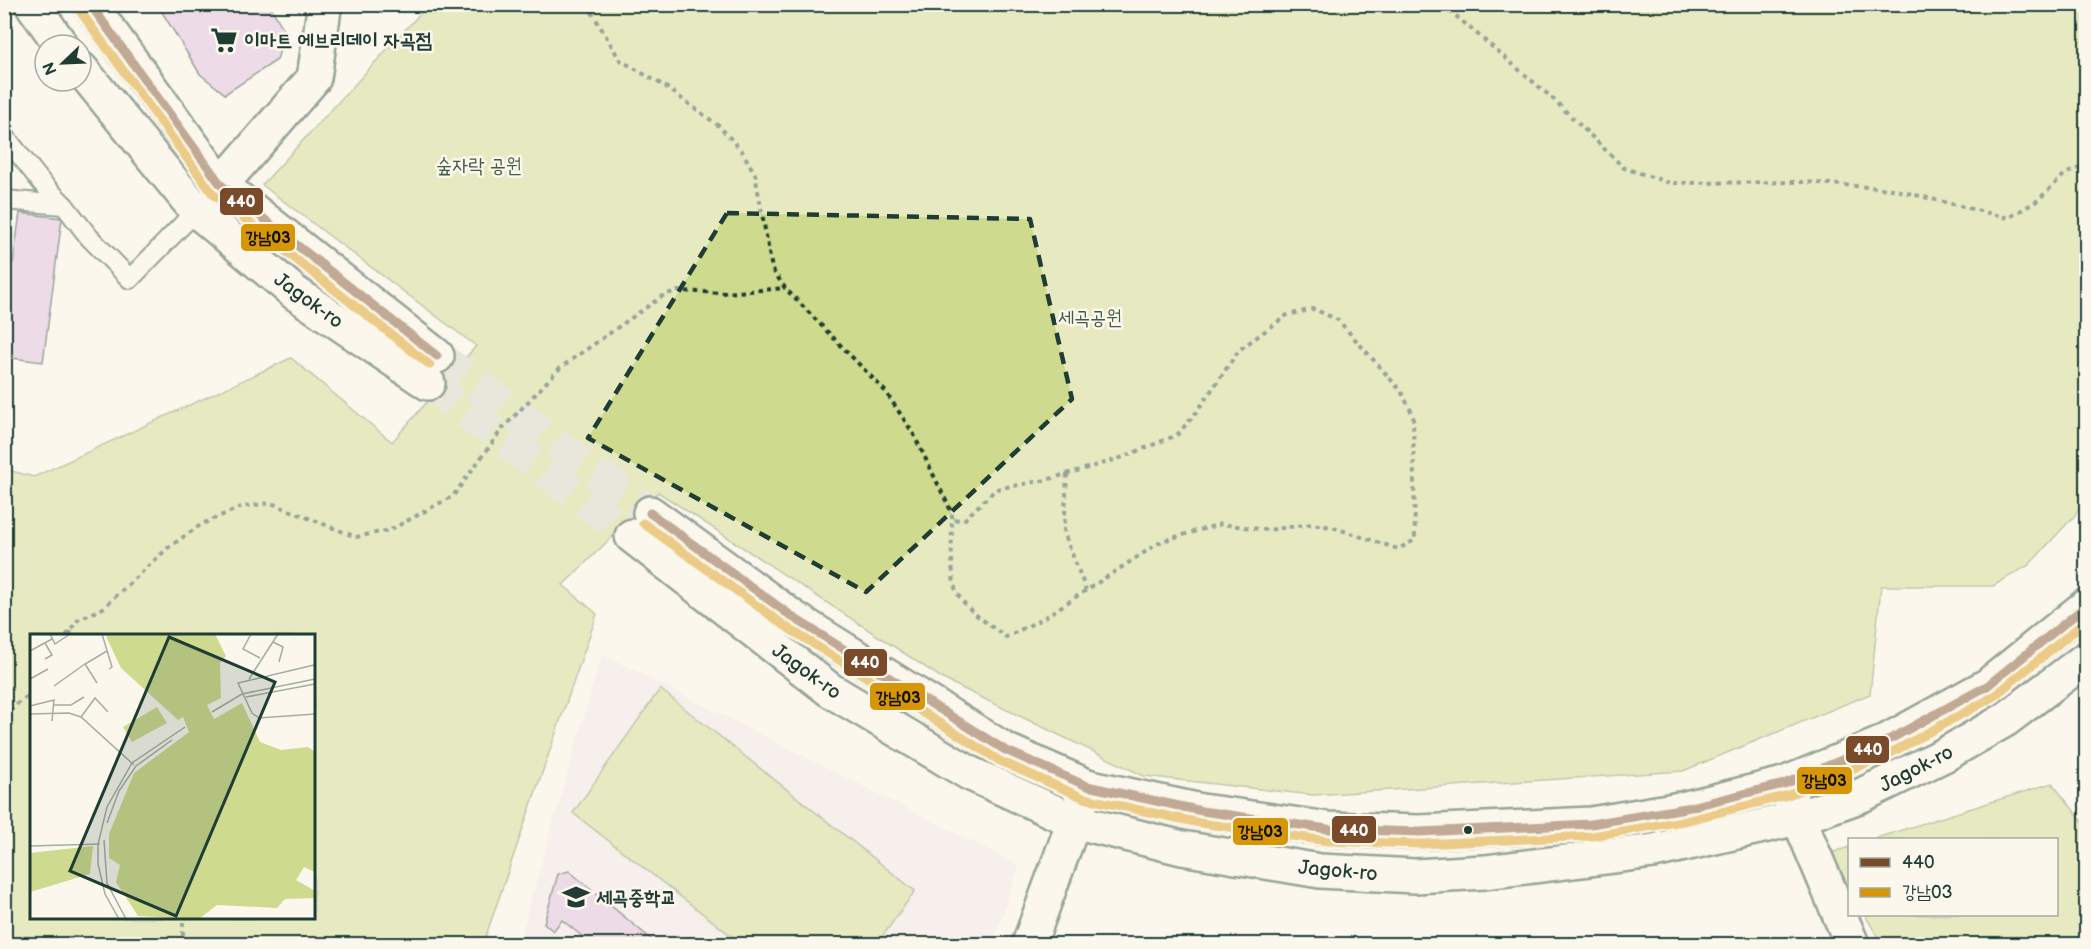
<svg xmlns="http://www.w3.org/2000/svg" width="2091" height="949" font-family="'Balsamiq Sans','Poor Story',sans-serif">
<rect width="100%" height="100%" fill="#fbf7ec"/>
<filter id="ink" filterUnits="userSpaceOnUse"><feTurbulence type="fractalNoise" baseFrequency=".0167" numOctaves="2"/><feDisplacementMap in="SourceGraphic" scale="12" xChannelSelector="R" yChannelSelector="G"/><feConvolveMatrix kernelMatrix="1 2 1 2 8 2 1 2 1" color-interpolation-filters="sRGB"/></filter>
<g filter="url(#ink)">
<!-- built -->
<polygon fill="#f2e4e9" points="602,654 1019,865 993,944 518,944"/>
<!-- green -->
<g fill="#ceda8d" stroke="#768c60" stroke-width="1.5" fill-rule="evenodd">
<path d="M428,5H2086V497L2075,515L2029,565L1993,586H1881L1870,694L1683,771L1313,795L1144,776L945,680L658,492L563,585L597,614L483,944H5L4,469L34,477L291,358L392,442L476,346L262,185ZM32,636H314V918H32Z"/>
<polygon points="660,689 915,891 877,944 742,944 573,813"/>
<polygon points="2052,783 2086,826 2086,944 1882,944 1865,915 2056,914 2056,840 1873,839"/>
<polygon points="1849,847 1849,886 1831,853"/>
</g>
<!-- building -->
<g fill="#deb9e3" stroke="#1f3d34" stroke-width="1.5">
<polygon points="157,4 269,4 285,32 277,60 225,94 200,74"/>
<polygon points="20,213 62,218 43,362 4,357 4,262 13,263"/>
<polygon points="569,871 657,944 577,944 583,937 562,920 553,931 544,923 558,874"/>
</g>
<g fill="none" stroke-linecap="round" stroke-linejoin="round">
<!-- secondary-tunnel -->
<g stroke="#cfd2c7" stroke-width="33" stroke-dasharray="33 16" stroke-linecap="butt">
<polyline points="437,356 650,513"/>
<polyline points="428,383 632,536"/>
</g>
<defs>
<g id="lane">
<polyline points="4,135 42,183 64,205 89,237 130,279 221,185"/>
<polyline points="4,200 64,205"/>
</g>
<g id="street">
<polyline points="221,185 314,78 324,9 321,4"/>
<polyline points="1784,784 1852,944"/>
<polyline points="1029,944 1087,786"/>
</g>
<g id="secondary">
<polyline points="32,4 61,45"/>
<polyline points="90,4 221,185 437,356"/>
<polyline points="81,69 196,210 295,293 428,383"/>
<polyline points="650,513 794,618 1005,750 1087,786 1202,811 1328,829 1419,832 1591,824 1686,808 1784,784 1883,743 1987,686 2086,606"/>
<polyline points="632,536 830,690 969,773 1074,821 1182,848 1320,871 1415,876 1485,872 1654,851 1798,818 1862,795 1944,755 2005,720 2086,659"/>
</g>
</defs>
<!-- lane casing -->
<use href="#lane" stroke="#1f3d34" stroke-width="22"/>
<!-- street casing -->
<use href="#street" stroke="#1f3d34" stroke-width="38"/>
<!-- secondary casing -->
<use href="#secondary" stroke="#1f3d34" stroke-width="38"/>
<!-- path -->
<g stroke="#1f3d34" stroke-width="4" stroke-dasharray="4.5 4.5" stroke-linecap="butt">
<path d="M587,4L620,60L666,87L719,126L742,151L755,174L772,269L785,288L885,391L913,433L952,513C952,530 950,581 957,593C969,613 989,624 1006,637L1042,619L1162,541L1221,524L1268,530L1311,524L1332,527L1398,549L1415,540L1413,415L1401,391L1338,320L1314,309L1287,315L1239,350L1196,413L1177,435L1118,459L1046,480L996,489L965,519L952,520"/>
<polyline points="1442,4 1551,97 1624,168 1670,183 1806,182 1892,189 2008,218 2037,201 2065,174 2086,165"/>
<polyline points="1067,474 1064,533 1086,590"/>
<polyline points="68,632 78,636"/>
<polyline points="66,636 78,620 103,608 169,547 202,524 241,507 271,503 356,537 390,530 453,496 503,428 560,368 664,295 677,291 726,293 785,288"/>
<polyline points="4,718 17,704 32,693"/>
<polyline points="181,944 183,942 183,918"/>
</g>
<!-- lane -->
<use href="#lane" stroke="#fbf7ec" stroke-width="18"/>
<!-- street -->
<use href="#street" stroke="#fbf7ec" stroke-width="33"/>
<!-- secondary -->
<use href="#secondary" stroke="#fbf7ec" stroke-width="33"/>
<defs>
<g id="bus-1">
<polyline points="90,4 221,185 437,356"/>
<polyline points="650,513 794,618 1005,750 1087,786 1202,811 1328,829 1419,832 1591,824 1686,808 1784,784 1883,743 1987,686 2086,606"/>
</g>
<g id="bus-2">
<polyline points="80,11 213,194 430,365"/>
<polyline points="643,523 788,628 1000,761 1084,798 1200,823 1328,841 1420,844 1592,836 1689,820 1788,795 1889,754 1993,697 2086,621"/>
</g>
</defs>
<!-- bus-1 casing -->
<use href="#bus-1" stroke="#fbf7ec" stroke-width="14"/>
<!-- bus-2 casing -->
<use href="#bus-2" stroke="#fbf7ec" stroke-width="14"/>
<!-- bus-1 -->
<use href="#bus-1" stroke="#7a4b2a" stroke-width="9"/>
<!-- bus-2 -->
<use href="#bus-2" stroke="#d79608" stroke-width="9"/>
</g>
</g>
<!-- marked area -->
<path d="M0 0H2091V949H0ZM727,213L1030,219L1072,399L866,592L588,438Z" fill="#fbf7ec" fill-opacity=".55" fill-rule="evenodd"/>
<path fill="none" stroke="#1f3d34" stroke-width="4.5" stroke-dasharray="12 8" stroke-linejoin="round" d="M727,213L1030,219L1072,399L866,592L588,438Z"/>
<!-- icons -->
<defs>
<symbol id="supermarket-bare" viewBox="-9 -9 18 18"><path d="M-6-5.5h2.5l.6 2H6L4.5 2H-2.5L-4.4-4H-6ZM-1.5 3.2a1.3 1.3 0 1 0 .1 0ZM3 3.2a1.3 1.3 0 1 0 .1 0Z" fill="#1f3d34" stroke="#fbf7ec" stroke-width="2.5" paint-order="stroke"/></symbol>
<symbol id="school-bare" viewBox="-9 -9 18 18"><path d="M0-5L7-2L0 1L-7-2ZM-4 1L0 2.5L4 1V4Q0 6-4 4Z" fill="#1f3d34" stroke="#fbf7ec" stroke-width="2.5" paint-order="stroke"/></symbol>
</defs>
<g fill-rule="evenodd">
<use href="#supermarket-bare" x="205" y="21" width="38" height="38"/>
<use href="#school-bare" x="557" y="878" width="38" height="38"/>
</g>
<!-- markers -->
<circle fill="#1f3d34" stroke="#fbf7ec" stroke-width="2" cx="1468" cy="830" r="5"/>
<g text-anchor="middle" stroke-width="5" stroke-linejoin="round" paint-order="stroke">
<!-- poi labels -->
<g font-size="20" font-weight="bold" fill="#1f3d34" stroke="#fbf7ec" text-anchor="start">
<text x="244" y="47">이마트 에브리데이 자곡점</text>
<text x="596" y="904">세곡중학교</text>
</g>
<!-- park labels -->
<g font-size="20" fill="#425c46" stroke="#fbf7ec">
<text x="479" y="172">숲자락 공원</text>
<text x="1090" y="324">세곡공원</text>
</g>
<!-- street labels -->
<g font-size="20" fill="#1f3d34" stroke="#fbf7ec">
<text transform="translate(309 300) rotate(36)" y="7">Jagok-ro</text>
<text transform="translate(807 671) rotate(36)" y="7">Jagok-ro</text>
<text transform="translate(1916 768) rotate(-27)" y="7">Jagok-ro</text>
<text transform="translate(1338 870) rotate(5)" y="7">Jagok-ro</text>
</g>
</g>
<!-- overview -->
<g transform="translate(30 634)">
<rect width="285" height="285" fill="#fbf7ec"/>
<path d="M75,0H185L196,22L190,29L191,64L177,71L184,85L212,69L230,108L251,116L278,113L285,118V238L274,233L266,246L285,257L284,264L255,265L247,274L187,271L169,285L108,282L86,248L90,231L79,224V200L104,139L159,98L153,83L148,86L91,34ZM127,73L137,89L102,108L93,93ZM63,212L60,240L0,258V219Z" fill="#ceda8d"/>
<path fill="none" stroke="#a3ada2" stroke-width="1.5" d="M20,0L25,10L40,0M72,0L82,33L79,35M221,0L213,15L230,24M243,8L253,13L249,28M0,17L22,5M15,25L22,21L15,9M284,31L208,49L222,79L229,84L285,80M0,45L18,35M219,45L248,0M67,49L55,30L77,17M24,52L55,30M216,63L285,50M24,71H41L54,63M0,72L24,66L22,87M182,78L212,60L285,45M0,80L39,79L51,83L104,131M51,83L65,64L78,78M77,189L89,157L106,132L142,106M74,206L77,249L96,285M0,212L70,210M89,285L75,260L68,230V210L77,173L102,129L155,93"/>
<path fill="#1f3d34" fill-opacity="0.15" stroke="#1f3d34" stroke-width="3" d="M139,3L245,48L146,282L40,237Z"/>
<rect width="285" height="285" fill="none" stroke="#1f3d34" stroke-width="3"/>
</g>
<g stroke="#fbf7ec" stroke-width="2">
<rect x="219" y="187" width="45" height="29" rx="6" fill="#7a4b2a"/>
<rect x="240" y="223" width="56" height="29" rx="6" fill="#d79608"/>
<rect x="843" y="648" width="45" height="29" rx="6" fill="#7a4b2a"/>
<rect x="869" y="682" width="57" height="29" rx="6" fill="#d79608"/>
<rect x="1845" y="735" width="45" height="29" rx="6" fill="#7a4b2a"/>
<rect x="1796" y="766" width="57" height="29" rx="6" fill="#d79608"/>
<rect x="1331" y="815" width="46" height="29" rx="6" fill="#7a4b2a"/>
<rect x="1232" y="817" width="57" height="29" rx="6" fill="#d79608"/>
</g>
<g font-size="16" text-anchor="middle" font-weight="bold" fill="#fff">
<text x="241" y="207">440</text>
<text x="865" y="668">440</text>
<text x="1868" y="755">440</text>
<text x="1354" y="836">440</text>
</g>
<g font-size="16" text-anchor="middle" font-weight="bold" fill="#111">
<text x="268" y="243">강남03</text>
<text x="898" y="703">강남03</text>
<text x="1824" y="786">강남03</text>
<text x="1260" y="837">강남03</text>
</g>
<!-- margin -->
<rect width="2091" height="949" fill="none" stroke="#fbf7ec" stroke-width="24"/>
<rect x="12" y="12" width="2067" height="925" fill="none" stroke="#1f3d34" stroke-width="2" filter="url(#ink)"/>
<!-- legend -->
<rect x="1848" y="838" width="210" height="78" fill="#fbf7ec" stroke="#a3ada2" stroke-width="1.5"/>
<rect x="1860" y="858" width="30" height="9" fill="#7a4b2a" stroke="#a3ada2" stroke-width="1.5"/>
<text x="1902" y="868" font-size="18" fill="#1f3d34">440</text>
<rect x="1860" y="888" width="30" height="9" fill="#d79608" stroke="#a3ada2" stroke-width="1.5"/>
<text x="1902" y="898" font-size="18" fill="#1f3d34">강남03</text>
<!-- north arrow -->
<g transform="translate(63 63) rotate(247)"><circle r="28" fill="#fbf7ec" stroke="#a3ada2" stroke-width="1.5"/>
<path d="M0-4.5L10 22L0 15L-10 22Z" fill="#1f3d34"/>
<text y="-9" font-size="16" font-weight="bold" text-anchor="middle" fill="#1f3d34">N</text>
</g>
</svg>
